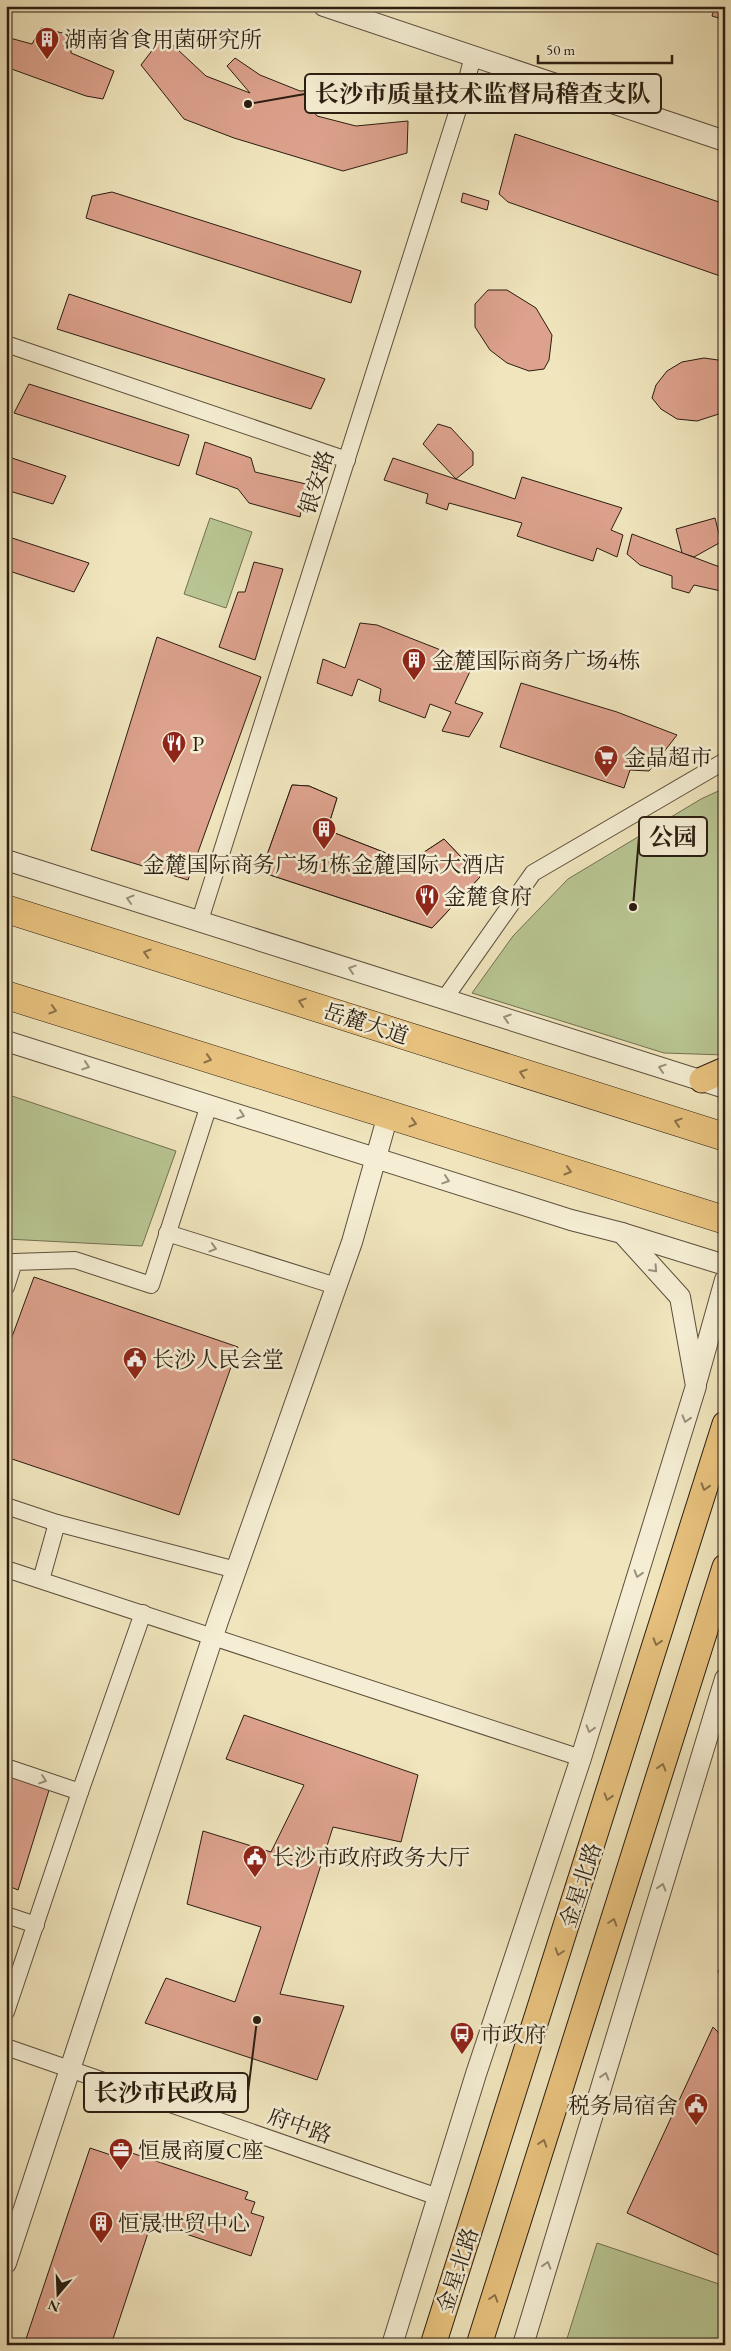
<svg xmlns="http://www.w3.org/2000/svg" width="731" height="2351" font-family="'EB Garamond','Noto Serif SC',serif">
<rect width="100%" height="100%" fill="#f0e5bd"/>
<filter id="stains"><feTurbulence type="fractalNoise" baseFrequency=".004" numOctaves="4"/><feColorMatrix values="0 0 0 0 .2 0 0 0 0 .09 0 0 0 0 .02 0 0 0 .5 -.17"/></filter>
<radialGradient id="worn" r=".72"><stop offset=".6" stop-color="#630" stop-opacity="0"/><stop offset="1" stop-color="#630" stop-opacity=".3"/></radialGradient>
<!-- green -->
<g fill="#b8c592" stroke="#727152">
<polygon points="210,518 252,532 226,608 184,594"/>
<polygon points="725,788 725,1055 664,1053 472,993 513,936 568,879 701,799"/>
<polygon points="6,1094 176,1151 142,1246 6,1239"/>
<polygon points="597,2243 725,2286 725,2345 565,2345"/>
</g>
<!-- building -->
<g fill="#dda28d" stroke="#2b1d11">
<polygon points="715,6 725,6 725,20 712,16"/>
<polygon points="41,28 71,35 71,53 114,71 103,99 86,96 6,67 6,37 32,44"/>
<polygon points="163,36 206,76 250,93 227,66 235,58 260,75 300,91 335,89 340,102 309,105 317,116 356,126 408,121 407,153 343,171 234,138 184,119 141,65"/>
<polygon points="515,134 725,204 723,277 508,202 499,194"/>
<polygon points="112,192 361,271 351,303 86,218 92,196"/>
<polygon points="463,193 489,201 487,210 461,202"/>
<polygon points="488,290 507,290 536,308 552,335 549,360 544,369 529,371 507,363 490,350 475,327 475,304"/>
<polygon points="69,294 325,379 311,409 57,329"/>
<polygon points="704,358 725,361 725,412 697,421 677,419 661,409 652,398 656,385 667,371 682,362"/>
<polygon points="29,384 189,435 179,466 14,413"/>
<polygon points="438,424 451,428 473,452 473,465 456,479 423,444"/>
<polygon points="205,442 251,458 255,472 306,484 300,517 249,503 238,489 196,474"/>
<polygon points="6,456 66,476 53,504 6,490"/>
<polygon points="393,458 515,499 522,477 622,508 611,530 623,535 617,557 597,548 593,561 517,536 522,523 449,503 447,510 426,503 428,494 384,480"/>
<polygon points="715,518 721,542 694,557 682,553 676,529"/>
<polygon points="632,534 725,569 725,585 721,591 694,585 689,593 672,588 672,576 640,565 627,554"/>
<polygon points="6,536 89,563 74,592 6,570"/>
<polygon points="254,562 283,569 255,660 219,647 238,592 245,592"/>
<polygon points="360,623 377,625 474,663 455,703 483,713 469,737 442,731 451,712 430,704 425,718 379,701 381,689 358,679 352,696 317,683 323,659 345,668"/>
<polygon points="157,637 261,677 188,880 91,850"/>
<polygon points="521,683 617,712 677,735 649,771 630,770 624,788 500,747"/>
<polygon points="292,785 309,786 337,798 327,830 409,862 444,839 480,877 432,928 261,872"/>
<polygon points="292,785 309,786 337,798 327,830 409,862 444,839 480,877 432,928 261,872"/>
<polygon points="34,1277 238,1347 179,1515 6,1457 6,1353"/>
<polygon points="244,1715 418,1775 401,1842 333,1827 280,1994 344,2006 317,2080 145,2023 166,1978 235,2002 261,1927 187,1904 203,1831 271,1852 304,1785 226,1759"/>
<polygon points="6,1773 50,1787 18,1890 6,1885"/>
<polygon points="725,1956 725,1974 718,1972"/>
<polygon points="713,2027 725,2039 725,2258 627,2213"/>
<polygon points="90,2148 114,2156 117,2148 248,2192 245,2199 255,2202 251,2213 264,2217 251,2256 136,2217 133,2228 148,2233 111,2345 24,2345"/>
</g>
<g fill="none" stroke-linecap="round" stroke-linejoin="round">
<defs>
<g id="minor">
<polyline points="6,344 347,460"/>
<polyline points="200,920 463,94 473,56"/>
<polyline points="445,998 533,873 725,761"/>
<polyline points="167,1233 336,1286"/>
<polyline points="6,1287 14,1262 75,1260 151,1285 209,1105"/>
<polyline points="6,1506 57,1523 236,1570"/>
<polyline points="6,1569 581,1758"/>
<polyline points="41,1580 57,1523"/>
<polyline points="6,1767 80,1792"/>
<polyline points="6,1915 36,1925"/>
<polyline points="6,2012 80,1792 143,1613"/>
<polyline points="6,2047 438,2197"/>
</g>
<g id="tertiary">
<polyline points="324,6 725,141"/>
<polyline points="6,860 725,1088"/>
<polyline points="6,1041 571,1220 622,1233 725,1265"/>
<polyline points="697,1380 725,1280"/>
<polyline points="6,2263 218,1621 352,1242 388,1115"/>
<polyline points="392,2345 476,2074 581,1758 696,1386 680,1297 622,1233"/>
<polyline points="523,2345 725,1679"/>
</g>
<g id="primary">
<polyline points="702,1080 725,1070"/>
<polyline points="433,2345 725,1424"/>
<polyline points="479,2345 725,1567"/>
</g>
<g id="trunk">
<polyline points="6,909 725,1137"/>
<polyline points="6,995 725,1220"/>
</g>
</defs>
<!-- minor casing -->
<use href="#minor" stroke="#5c4f3c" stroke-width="18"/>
<!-- tertiary casing -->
<use href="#tertiary" stroke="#5c4f3c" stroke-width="22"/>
<!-- primary casing -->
<use href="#primary" stroke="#2b1d11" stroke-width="27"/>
<!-- trunk casing -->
<use href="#trunk" stroke="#2b1d11" stroke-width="29"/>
<!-- minor -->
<use href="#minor" stroke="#f5eed4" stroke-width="16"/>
<!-- tertiary -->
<use href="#tertiary" stroke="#f5eed4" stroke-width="20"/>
<!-- primary -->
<use href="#primary" stroke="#e8c27e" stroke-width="25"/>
<!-- trunk -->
<use href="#trunk" stroke="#e8c27e" stroke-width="28"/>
</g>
<!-- one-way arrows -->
<defs><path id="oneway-chevron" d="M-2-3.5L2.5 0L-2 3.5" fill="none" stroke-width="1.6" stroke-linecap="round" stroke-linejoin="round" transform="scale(1.25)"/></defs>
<g stroke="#9a907c">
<use href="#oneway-chevron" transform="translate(130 899) rotate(-163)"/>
<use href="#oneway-chevron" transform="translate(352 969) rotate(-162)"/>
<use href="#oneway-chevron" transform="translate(507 1018) rotate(-162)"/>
<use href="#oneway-chevron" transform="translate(86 1066) rotate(18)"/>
<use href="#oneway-chevron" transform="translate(662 1068) rotate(-162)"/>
<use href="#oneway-chevron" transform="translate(241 1115) rotate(18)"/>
<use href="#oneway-chevron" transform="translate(446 1180) rotate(18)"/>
<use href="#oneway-chevron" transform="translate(213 1248) rotate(17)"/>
<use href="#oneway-chevron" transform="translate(654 1269) rotate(48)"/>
<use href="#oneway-chevron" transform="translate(686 1419) rotate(107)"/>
<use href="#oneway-chevron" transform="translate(638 1574) rotate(107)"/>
<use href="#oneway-chevron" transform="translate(590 1729) rotate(107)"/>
<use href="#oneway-chevron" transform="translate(43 1780) rotate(19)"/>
<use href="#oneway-chevron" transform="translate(662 1887) rotate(-73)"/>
<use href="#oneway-chevron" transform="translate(605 2076) rotate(-73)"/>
<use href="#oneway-chevron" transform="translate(547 2265) rotate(-73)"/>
</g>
<g stroke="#8a7048">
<use href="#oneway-chevron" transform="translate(147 953) rotate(-163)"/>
<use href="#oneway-chevron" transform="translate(302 1002) rotate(-162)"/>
<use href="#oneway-chevron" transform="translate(53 1010) rotate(17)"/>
<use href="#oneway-chevron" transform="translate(208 1059) rotate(17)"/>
<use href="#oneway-chevron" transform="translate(523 1073) rotate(-162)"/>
<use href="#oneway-chevron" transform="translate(678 1122) rotate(-162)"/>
<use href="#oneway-chevron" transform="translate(413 1123) rotate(17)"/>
<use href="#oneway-chevron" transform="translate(568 1171) rotate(17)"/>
<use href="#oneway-chevron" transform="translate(705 1487) rotate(107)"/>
<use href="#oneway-chevron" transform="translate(657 1642) rotate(107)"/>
<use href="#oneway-chevron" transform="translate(662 1767) rotate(-73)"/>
<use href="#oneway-chevron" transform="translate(608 1797) rotate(107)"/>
<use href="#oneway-chevron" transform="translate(613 1922) rotate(-72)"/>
<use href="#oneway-chevron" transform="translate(559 1952) rotate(108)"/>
<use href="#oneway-chevron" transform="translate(543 2143) rotate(-72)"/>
<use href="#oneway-chevron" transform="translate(494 2298) rotate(-72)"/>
</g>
<!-- icons -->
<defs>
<symbol id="building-pin" viewBox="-11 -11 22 30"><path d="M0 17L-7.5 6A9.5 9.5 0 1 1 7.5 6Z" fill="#8f2418" stroke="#f5eed4"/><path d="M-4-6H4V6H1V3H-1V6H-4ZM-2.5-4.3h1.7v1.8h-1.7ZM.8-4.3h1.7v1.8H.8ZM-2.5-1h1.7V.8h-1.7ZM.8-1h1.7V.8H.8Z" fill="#fff"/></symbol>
<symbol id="restaurant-pin" viewBox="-11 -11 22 30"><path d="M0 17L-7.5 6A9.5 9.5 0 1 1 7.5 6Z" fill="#8f2418" stroke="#f5eed4"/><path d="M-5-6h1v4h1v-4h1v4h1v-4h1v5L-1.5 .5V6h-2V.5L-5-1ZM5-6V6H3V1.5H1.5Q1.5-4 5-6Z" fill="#fff"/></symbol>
<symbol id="supermarket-pin" viewBox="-11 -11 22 30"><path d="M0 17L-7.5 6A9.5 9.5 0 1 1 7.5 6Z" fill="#8f2418" stroke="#f5eed4"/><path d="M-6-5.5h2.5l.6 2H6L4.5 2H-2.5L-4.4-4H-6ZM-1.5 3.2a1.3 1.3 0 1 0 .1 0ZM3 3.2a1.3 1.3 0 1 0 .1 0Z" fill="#fff"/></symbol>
<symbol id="civic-pin" viewBox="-11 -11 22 30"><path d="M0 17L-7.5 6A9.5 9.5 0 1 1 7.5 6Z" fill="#8f2418" stroke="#f5eed4"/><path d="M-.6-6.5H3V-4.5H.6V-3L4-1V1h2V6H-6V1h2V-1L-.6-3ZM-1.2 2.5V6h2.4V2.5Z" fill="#fff"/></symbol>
<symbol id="bus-pin" viewBox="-11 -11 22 30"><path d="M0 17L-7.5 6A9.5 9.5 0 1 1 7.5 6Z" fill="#8f2418" stroke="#f5eed4"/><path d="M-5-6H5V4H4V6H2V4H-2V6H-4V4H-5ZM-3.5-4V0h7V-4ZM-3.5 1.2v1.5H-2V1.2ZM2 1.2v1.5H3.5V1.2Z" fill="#fff"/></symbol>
<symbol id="office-pin" viewBox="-11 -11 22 30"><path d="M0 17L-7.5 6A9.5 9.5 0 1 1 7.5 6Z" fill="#8f2418" stroke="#f5eed4"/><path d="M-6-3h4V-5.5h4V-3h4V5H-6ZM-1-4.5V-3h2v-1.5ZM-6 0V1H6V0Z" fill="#fff"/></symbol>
</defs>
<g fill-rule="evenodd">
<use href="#building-pin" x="33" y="25" width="28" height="38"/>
<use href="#building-pin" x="400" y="646" width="28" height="38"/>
<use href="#restaurant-pin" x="160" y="729" width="28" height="38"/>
<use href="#supermarket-pin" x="592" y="743" width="28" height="38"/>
<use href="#building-pin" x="310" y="815" width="28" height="38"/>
<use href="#restaurant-pin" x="413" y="882" width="28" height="38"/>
<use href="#civic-pin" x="121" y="1345" width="28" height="38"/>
<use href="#civic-pin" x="241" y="1843" width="28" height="38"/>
<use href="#bus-pin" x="448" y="2020" width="28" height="38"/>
<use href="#civic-pin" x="682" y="2091" width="28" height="38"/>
<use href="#office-pin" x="107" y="2136" width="28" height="38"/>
<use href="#building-pin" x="87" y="2209" width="28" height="38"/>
</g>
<g text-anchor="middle" stroke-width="5" stroke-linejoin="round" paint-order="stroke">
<!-- poi labels -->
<g font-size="22" fill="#2b1d11" stroke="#f5eed4" text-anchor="start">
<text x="64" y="47">湖南省食用菌研究所</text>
<text x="432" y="668">金麓国际商务广场4栋</text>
<text x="192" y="751">P</text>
<text x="624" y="765">金晶超市</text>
<text x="324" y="872" text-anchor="middle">金麓国际商务广场1栋金麓国际大酒店</text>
<text x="444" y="904">金麓食府</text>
<text x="152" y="1367">长沙人民会堂</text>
<text x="272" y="1865">长沙市政府政务大厅</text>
<text x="480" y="2042">市政府</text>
<text x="678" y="2113" text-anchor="end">税务局宿舍</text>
<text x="138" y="2158">恒晟商厦C座</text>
<text x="118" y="2231">恒晟世贸中心</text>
</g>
<!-- street labels -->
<g font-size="22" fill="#2b1d11" stroke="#f5eed4">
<text transform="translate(316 482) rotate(-72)" y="8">银安路</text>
<text transform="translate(366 1023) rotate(18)" y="8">岳麓大道</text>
<text transform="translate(580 1885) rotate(-72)" y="8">金星北路</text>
<text transform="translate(300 2125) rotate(19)" y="8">府中路</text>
<text transform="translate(457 2270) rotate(-72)" y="8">金星北路</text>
</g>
</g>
<!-- callouts -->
<path fill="none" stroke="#2b1d11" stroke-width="2" d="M248 104L305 94M633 907L639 837M257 2020L248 2092"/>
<g fill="#2b1d11" stroke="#f5eed4" stroke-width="2">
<circle cx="248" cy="104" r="5"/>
<circle cx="633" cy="907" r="5"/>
<circle cx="257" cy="2020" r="5"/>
</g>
<g fill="#f5eed4" stroke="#2b1d11" stroke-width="2">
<rect x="305" y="74" width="356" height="39" rx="5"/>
<rect x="639" y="817" width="68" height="39" rx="5"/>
<rect x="84" y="2073" width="164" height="39" rx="5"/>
</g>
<g font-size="24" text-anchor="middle" font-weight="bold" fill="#2b1d11">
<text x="483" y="102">长沙市质量技术监督局稽查支队</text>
<text x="673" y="845">公园</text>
<text x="166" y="2101">长沙市民政局</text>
</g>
<!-- margin -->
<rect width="731" height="2351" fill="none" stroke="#f0e5bd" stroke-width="25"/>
<rect x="8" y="8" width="716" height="2336" fill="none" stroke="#2b1d11" stroke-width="2.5"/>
<rect x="12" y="12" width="706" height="2326" fill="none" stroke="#2b1d11"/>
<!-- north arrow -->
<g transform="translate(58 2294) rotate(199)" stroke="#f5eed4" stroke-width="4" paint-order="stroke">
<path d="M0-4L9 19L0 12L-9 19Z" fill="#2b1d11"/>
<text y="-8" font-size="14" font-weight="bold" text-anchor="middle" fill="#2b1d11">N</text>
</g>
<!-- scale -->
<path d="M538 55v8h134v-8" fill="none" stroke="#2b1d11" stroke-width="2.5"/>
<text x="546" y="55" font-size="15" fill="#2b1d11" stroke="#f5eed4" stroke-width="4" paint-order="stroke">50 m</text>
<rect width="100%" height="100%" filter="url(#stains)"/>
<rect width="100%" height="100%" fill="url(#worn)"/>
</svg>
